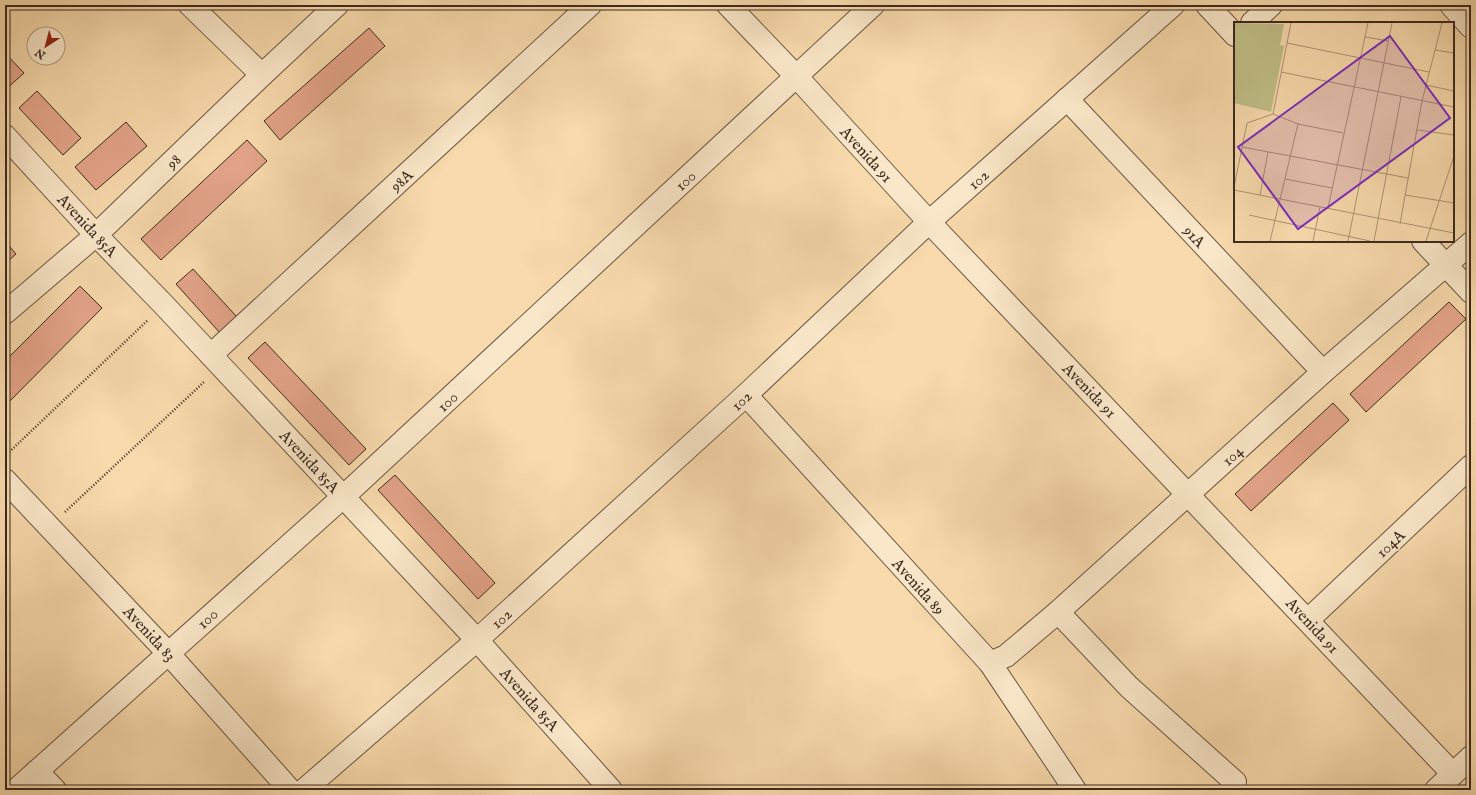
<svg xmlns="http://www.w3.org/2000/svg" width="1476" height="795" font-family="'IM FELL English',serif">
<rect width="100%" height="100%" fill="#f8daac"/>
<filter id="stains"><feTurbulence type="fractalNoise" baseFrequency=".005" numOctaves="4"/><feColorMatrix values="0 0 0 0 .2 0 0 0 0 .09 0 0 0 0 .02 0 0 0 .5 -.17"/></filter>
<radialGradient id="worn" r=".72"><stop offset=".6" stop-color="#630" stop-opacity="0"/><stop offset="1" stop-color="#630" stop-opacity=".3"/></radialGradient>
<!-- building -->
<g fill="#e4a489" stroke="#3c2a20">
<polygon points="369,28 385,46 280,140 264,121"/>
<polygon points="5,53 24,73 5,90"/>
<polygon points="37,91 81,138 63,155 19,108"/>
<polygon points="126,122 147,146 96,190 75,167"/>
<polygon points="247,140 267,161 161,260 141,239"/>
<polygon points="5,241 16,254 5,264"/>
<polygon points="193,269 237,317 220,333 176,284"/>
<polygon points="80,286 102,308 5,406 5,361"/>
<polygon points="1449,302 1466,319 1366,412 1350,394"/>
<polygon points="265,342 366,449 349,465 248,358"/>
<polygon points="1333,403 1349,420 1251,511 1235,494"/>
<polygon points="395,475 495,583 478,599 378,490"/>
</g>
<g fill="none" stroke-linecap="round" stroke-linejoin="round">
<defs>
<g id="minor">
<polyline points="190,5 262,75"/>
<polyline points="728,5 796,76 929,222 1453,774"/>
<polyline points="1207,5 1235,35"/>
<polyline points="1451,5 1471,27"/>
<polyline points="1252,23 1271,5"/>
<polyline points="1067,99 1323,372"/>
<polyline points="5,136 96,235 164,305 477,640 611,790"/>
<polyline points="1423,241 1471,292"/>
<polyline points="5,313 96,235 262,75 337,5"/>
<polyline points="211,355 590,5"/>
<polyline points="746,395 990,663 1075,790"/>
<polyline points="5,480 168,653 290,790"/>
<polyline points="1058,612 1129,687 1235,782"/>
<polyline points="1308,620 1471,466"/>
<polyline points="990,663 1006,656 1058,612 1323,372 1471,243"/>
<polyline points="37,771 55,790"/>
<polyline points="16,790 343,497 873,5"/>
<polyline points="304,790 477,640 746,395 929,222 1173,5"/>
<polyline points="1436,790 1471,757"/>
</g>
</defs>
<!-- minor casing -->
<use href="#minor" stroke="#6b5643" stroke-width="24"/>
<!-- path -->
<g stroke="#3c2a20" stroke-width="2.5" stroke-dasharray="1 2" stroke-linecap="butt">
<polyline points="5,456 148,320"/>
<polyline points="65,512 204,382"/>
</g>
<!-- minor -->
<use href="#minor" stroke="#fae7c9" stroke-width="22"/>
</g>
<g text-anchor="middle" stroke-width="3.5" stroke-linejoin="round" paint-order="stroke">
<!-- street labels -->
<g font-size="16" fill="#3c2a20" stroke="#fae7c9">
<text transform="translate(867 154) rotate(48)" y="6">Avenida 91</text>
<text transform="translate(173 161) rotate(-44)" y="6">98</text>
<text transform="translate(978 179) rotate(-42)" y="6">102</text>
<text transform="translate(401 180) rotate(-43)" y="6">98A</text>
<text transform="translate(685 180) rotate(-43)" y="6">100</text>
<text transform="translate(88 225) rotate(47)" y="6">Avenida 85A</text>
<text transform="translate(1195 236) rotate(47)" y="6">91A</text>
<text transform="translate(1090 390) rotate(46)" y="6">Avenida 91</text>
<text transform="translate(741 400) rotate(-43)" y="6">102</text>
<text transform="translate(447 401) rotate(-43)" y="6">100</text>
<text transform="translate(1232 455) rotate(-42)" y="6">104</text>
<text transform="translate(310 461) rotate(47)" y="6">Avenida 85A</text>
<text transform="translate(1390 543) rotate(-43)" y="6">104A</text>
<text transform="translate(919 586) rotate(48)" y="6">Avenida 89</text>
<text transform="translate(207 618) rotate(-42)" y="6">100</text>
<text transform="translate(501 618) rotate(-42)" y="6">102</text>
<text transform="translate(1313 625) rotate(47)" y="6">Avenida 91</text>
<text transform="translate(150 633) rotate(47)" y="6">Avenida 83</text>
<text transform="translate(530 699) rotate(48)" y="6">Avenida 85A</text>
</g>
</g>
<!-- overview -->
<g transform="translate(1234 22)">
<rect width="220" height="220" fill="#f8daac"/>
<path d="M0,1L50,2L46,23L50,24L37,90L0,81Z" fill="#c0be87"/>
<path fill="none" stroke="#ad9474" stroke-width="1" d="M131,15L154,19M53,21L195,50M201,28L220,31M47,50L220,85M192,63L220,69M39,92L57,1M183,108L220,113M8,125L174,156M51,157L98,166M0,165L13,101L39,92L64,102L109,111M0,168L220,211M26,173L34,130M171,173L220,181M94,186L134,1M15,193L136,219M166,202L188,79L208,1M36,219L64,102M79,219L86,185M114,219L158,1M140,219L167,75M192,219L220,134"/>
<path fill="#7b2cbf" fill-opacity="0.15" stroke="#7b2cbf" stroke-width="2" d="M156,14L216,96L64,207L4,125Z"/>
<rect width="220" height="220" fill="none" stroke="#3c2a20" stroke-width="2"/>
</g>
<!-- margin -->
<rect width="1476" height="795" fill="none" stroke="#f8daac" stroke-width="20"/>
<rect x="6" y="6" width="1464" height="783" fill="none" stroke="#3c2a20" stroke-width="2"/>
<rect x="10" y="10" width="1456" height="775" fill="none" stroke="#3c2a20"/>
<!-- north arrow -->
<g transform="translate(46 46) rotate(216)"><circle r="19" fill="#fae7c9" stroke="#ae9b85"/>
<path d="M0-3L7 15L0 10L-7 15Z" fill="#8f2418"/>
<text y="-6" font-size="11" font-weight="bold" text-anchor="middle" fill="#3c2a20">N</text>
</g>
<rect width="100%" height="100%" filter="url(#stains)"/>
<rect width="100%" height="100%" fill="url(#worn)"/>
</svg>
